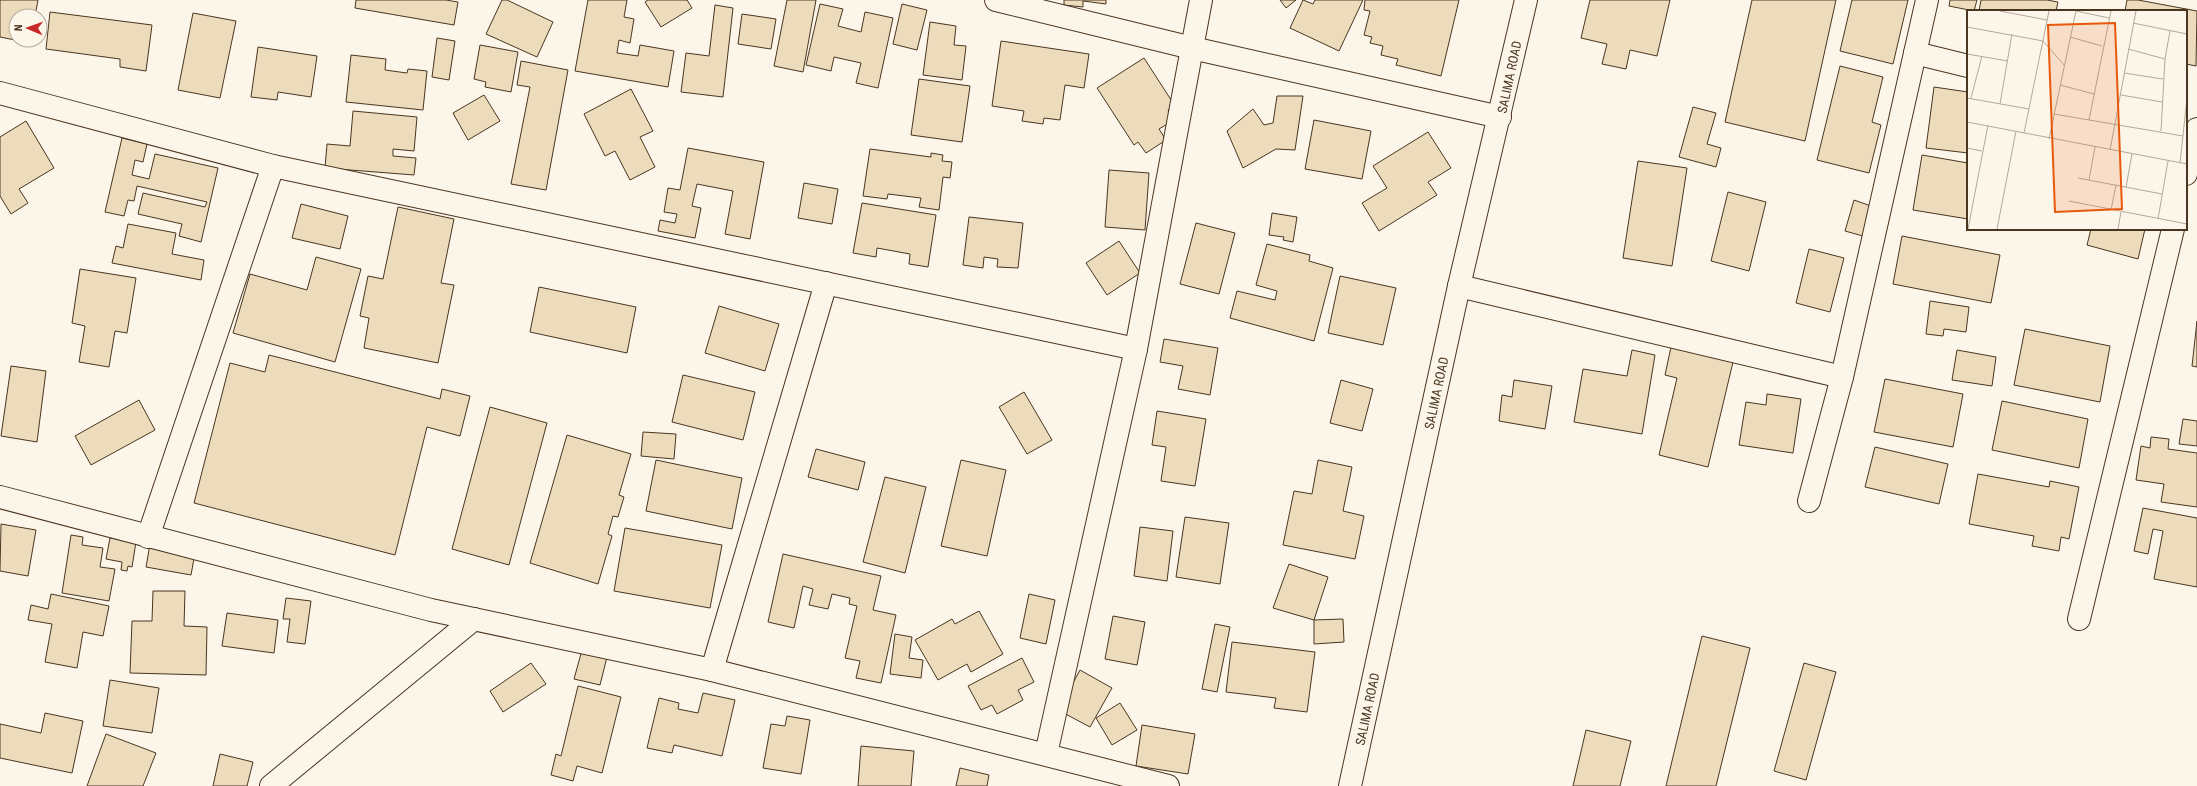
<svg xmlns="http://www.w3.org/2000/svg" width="2197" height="786" font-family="'Roboto Condensed',sans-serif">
<rect width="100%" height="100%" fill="#fbf6e9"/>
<!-- building -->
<g fill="#ecdcbc" stroke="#4a3520">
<polygon points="0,0 38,0 35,16 16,16 16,40 31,40 30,43 0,37"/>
<polygon points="356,0 446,0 458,2 454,25 355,8"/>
<polygon points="502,0 507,0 553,22 537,57 486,34"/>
<polygon points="588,0 627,0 624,17 634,19 630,43 619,40 617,53 638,56 640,45 674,51 668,87 575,71"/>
<polygon points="648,0 687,0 692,8 661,27 645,2"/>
<polygon points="787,0 816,0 803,72 774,66"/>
<polygon points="1064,0 1106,0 1106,4 1083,1 1083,7 1064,5"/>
<polygon points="1280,0 1296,0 1286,8"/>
<polygon points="1303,0 1313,4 1315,0 1363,0 1339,51 1290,28"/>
<polygon points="1365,0 1459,0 1441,76 1396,65 1398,59 1381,55 1383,46 1370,43 1372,37 1364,35 1370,11 1364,10"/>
<polygon points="1590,0 1670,0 1657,56 1630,50 1626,69 1602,64 1607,44 1581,38"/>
<polygon points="1752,0 1836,0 1805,141 1725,122"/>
<polygon points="1852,0 1908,0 1893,64 1840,51"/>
<polygon points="1950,0 1977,0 1974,11 1949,6"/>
<polygon points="1981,0 2047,0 2058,2 2056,11 1979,11"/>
<polygon points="2127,0 2138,0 2197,11 2196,66 2186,64 2186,11 2125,11"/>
<polygon points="820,4 843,9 838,26 861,32 865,12 893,18 878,88 856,83 861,63 834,57 831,71 806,65"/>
<polygon points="902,4 927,10 917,50 893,44"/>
<polygon points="715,5 733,8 723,97 681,92 686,53 709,56"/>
<polygon points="50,12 152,25 146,71 120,67 120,59 46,49"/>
<polygon points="193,13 236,21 220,98 178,90"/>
<polygon points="742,14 776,19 771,49 738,44"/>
<polygon points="930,22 956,26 954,45 966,46 962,80 923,75"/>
<polygon points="437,38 455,41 449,80 432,77"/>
<polygon points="1001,41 1089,54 1084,88 1065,85 1060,120 1044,118 1043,124 1022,121 1024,111 992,106"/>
<polygon points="480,45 518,52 511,92 485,87 486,82 474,79"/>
<polygon points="258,47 317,56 311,97 278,92 277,100 251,97"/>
<polygon points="351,55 386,59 385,70 407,73 408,69 427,71 423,110 346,102"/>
<polygon points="1144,58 1175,106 1168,110 1174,120 1159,129 1166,140 1146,153 1138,142 1134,145 1097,88"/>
<polygon points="521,61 568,70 546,190 511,184 530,87 517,85"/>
<polygon points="1840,66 1883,77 1872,122 1881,125 1869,173 1817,160"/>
<polygon points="919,79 970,86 962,142 911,135"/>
<polygon points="1934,87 1968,92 1968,153 1926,148"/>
<polygon points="631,89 653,131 640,137 655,167 630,180 615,151 605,156 584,114"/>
<polygon points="484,95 500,121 468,140 453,113"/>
<polygon points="1277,96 1303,96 1295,150 1276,149 1243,168 1227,131 1253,109 1264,125 1273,123"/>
<polygon points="1693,107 1716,113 1707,144 1721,148 1716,167 1679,157"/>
<polygon points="353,111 417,117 414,151 393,149 393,156 416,158 414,175 325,168 327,144 350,146"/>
<polygon points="1314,120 1371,131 1362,179 1305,169"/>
<polygon points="26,121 54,168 19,189 28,203 11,214 0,196 0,137"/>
<polygon points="1428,132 1451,168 1428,182 1437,195 1379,231 1362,203 1387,188 1373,166"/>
<polygon points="122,138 147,144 143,162 135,160 132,175 149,179 155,154 218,168 201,242 179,236 182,224 138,214 143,193 205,207 207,202 137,186 134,201 128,200 124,216 105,212"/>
<polygon points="688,148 764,162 750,239 725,234 733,191 697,184 692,206 701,208 695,238 658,231 660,220 675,223 677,214 664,212 668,188 680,190"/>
<polygon points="870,149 931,157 931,153 943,155 942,161 952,162 950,178 943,177 939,210 919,207 921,198 888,194 887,199 863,196"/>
<polygon points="1922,155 1968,163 1968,219 1913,210"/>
<polygon points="1638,161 1687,168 1672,266 1623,258"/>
<polygon points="1109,170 1149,173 1145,230 1105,227"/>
<polygon points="804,183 838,189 832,224 798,218"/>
<polygon points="1728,192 1766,202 1749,271 1711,261"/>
<polygon points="1854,200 1871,206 1863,236 1845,231"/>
<polygon points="862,203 936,215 928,267 909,264 910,254 877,248 876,257 853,253"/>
<polygon points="301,204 348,216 340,249 292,238"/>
<polygon points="398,207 454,219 441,283 454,285 438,363 364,348 369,318 360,316 368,276 383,279"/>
<polygon points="1272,213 1297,217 1293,242 1283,240 1284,237 1269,235"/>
<polygon points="969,217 1023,223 1018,268 997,267 998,259 984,257 983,268 963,265"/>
<polygon points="1196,223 1235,233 1219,294 1180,284"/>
<polygon points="128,224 176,233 172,254 204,260 201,280 112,263 116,246 123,248"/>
<polygon points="2091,229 2145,229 2138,259 2087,245"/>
<polygon points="1902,236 2000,255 1991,303 1893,284"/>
<polygon points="1119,241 1140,273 1107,295 1086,263"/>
<polygon points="1267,244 1310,255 1309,261 1333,268 1314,341 1230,318 1237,291 1275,300 1277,291 1256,285"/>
<polygon points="1809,249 1844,258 1830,312 1796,303"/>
<polygon points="316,257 361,269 335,362 233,333 250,274 307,290"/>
<polygon points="80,269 136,278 127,333 115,331 109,367 79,362 85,326 72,323"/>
<polygon points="1340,276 1396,288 1383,345 1328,333"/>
<polygon points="539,287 636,307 627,353 530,332"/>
<polygon points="1930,301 1969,307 1966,332 1944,329 1943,336 1926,334"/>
<polygon points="719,306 779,324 765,371 705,353"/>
<polygon points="2197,321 2197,367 2192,366"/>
<polygon points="2025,329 2110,346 2100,402 2014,385"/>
<polygon points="1164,339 1218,348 1210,395 1178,389 1183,366 1160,362"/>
<polygon points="1671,347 1733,362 1708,467 1659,455 1677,378 1665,375"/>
<polygon points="1632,350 1655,355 1642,434 1574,422 1583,369 1627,376"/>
<polygon points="1957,350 1996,357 1992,386 1952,380"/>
<polygon points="269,355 440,399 442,389 470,396 460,436 427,427 395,555 194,503 230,363 265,372"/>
<polygon points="11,366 46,371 37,442 1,436"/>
<polygon points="683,375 755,392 743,440 672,422"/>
<polygon points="1885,379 1963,394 1953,447 1874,432"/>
<polygon points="1341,380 1373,389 1362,431 1330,423"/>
<polygon points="1514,380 1552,386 1545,429 1499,421 1502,395 1512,397"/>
<polygon points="1024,392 1052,440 1027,454 999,407"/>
<polygon points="1767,394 1801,399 1793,453 1739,445 1746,402 1766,405"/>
<polygon points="139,400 155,430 91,465 75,436"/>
<polygon points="2002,401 2088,419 2079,468 1992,450"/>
<polygon points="490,407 547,423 509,565 452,549"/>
<polygon points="1157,411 1206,419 1195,486 1161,481 1166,447 1152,445"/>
<polygon points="2183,419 2197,421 2197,446 2179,444"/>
<polygon points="643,432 676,434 674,459 641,456"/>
<polygon points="567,435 631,454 619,495 624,497 618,517 613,516 608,534 612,536 598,584 530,563"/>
<polygon points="2151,437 2169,439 2168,449 2197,453 2197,507 2161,502 2164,484 2136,480 2141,446 2150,448"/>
<polygon points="1875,447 1948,464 1939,504 1865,487"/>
<polygon points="816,449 865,462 858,490 808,477"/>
<polygon points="656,460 742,478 732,529 646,511"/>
<polygon points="961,460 1006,470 987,556 941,546"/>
<polygon points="1318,460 1352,467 1343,511 1364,516 1355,559 1283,545 1294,491 1312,494"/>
<polygon points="1978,474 2049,487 2050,481 2079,487 2069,539 2061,537 2059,551 2032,546 2034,536 1969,524"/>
<polygon points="885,477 926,487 905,573 863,562"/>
<polygon points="2143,508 2197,518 2197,587 2154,579 2163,531 2153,529 2148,554 2134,551"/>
<polygon points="1185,517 1229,523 1220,584 1176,577"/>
<polygon points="1,524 36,530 28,576 0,571"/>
<polygon points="1140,527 1173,531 1167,581 1134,576"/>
<polygon points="625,528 722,545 710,608 614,591"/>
<polygon points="71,535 83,537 82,545 103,548 100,567 115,569 109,601 62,593"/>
<polygon points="110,538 136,542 132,567 128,566 127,571 121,570 122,562 106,559"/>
<polygon points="150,544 195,553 191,575 146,567"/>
<polygon points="783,554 881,576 873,610 896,615 881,683 856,678 860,661 845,658 857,606 849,604 850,598 832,594 828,609 809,605 813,589 803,586 794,628 768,622"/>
<polygon points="1289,564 1328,577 1314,620 1273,608"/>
<polygon points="153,591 185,591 184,626 207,627 206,675 130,673 132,621 152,621"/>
<polygon points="51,594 109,606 103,636 83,632 77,668 45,662 52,624 28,620 31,605 48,609"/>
<polygon points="1029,594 1055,600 1046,644 1020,638"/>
<polygon points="286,598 311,601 305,644 287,642 290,619 283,619"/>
<polygon points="979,611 1003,654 971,672 967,664 938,680 915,640 952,619 955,624"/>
<polygon points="227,613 278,620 274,653 222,646"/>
<polygon points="1113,616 1145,622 1137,665 1105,659"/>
<polygon points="1343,619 1344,642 1314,644 1314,620"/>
<polygon points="1215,624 1230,627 1217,692 1202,689"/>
<polygon points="895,634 912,637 909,658 923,660 921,678 890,674"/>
<polygon points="1702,636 1750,648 1716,786 1666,786"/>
<polygon points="1232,642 1315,652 1307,712 1274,708 1276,698 1226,692"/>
<polygon points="582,650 607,657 600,685 574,679"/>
<polygon points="1022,658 1034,682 1018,690 1023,700 997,714 992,705 981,710 968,686"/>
<polygon points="531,663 546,684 503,712 490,691"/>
<polygon points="1804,663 1836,672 1806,780 1774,771"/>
<polygon points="1080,670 1112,688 1090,727 1058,710"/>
<polygon points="110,680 159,688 152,733 103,726"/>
<polygon points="578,686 621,697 602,773 577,766 573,781 551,775 556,754 561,756"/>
<polygon points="703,693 735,700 722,756 674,745 672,753 647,748 659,698 679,703 678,709 698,713"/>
<polygon points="1120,703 1137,730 1112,745 1096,718"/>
<polygon points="45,713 83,721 72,773 0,758 0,724 41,733"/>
<polygon points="787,716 810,720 801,774 763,768 771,724 785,726"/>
<polygon points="1142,725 1195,734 1188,774 1136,766"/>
<polygon points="1586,730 1631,741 1620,786 1573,786"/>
<polygon points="106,734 156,753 143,786 87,786"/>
<polygon points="861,746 914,751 911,786 858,786"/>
<polygon points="220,754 253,762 247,786 213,786"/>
<polygon points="960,768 989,775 987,786 956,786"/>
</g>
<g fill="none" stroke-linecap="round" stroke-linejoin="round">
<defs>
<g id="street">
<polyline points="996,0 1192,48 1500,117"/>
<polyline points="1915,53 1968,66"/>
<polyline points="0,93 273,166 1136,349"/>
<polyline points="2186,174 2197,129"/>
<polyline points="1459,286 1842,377"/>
<polyline points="0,497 431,610 712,670 1168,786"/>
<polyline points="1809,501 1842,377 1927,0"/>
<polyline points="148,537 273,166"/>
<polyline points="2079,619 2173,229"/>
<polyline points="712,670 826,283"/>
<polyline points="1046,754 1136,349 1201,0"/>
<polyline points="271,786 474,619"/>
<polyline points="1350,786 1459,286 1526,0"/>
</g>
</defs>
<!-- street casing -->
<use href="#street" stroke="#4a3520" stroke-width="24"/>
<!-- street -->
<use href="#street" stroke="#fbf6e9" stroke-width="22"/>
</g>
<g text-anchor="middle" stroke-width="3" stroke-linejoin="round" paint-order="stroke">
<!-- street labels -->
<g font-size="13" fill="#4a3520" stroke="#fbf6e9">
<text transform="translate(1509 77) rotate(-78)" y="5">SALIMA ROAD</text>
<text transform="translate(1436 393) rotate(-78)" y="5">SALIMA ROAD</text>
<text transform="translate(1367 709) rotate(-78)" y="5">SALIMA ROAD</text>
</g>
</g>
<!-- overview -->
<g transform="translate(1967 10)">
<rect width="220" height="220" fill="#fbf6e9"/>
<path fill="none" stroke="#b4a999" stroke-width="1" d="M33,1L80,10M166,13L220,24M0,17L76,31L97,55M103,27L135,36M161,39L198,49M0,44L41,51M157,63L196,69M93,75L127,84M154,85L195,92M0,88L62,99M4,88L15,46M33,94L45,24M87,104L216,126M122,110L144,1M0,112L220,154M194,121L198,49L203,21M57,123L82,1M82,129L109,1L142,8M0,138L15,141M143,140L169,1M213,153L220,88M111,168L195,184M122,170L128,137M159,177L165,144M102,191L220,214M144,200L149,175M191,209L201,151M1,219L21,115M30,219L49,121M151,219L154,202"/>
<path fill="#e8590c" fill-opacity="0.15" stroke="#e8590c" stroke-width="2" d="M148,13L155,199L88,202L81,15Z"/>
<rect width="220" height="220" fill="none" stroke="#4a3520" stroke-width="2"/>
</g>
<!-- north arrow -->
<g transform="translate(28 28) rotate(272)"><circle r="19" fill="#fbf6e9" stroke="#b4a999"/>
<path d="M0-3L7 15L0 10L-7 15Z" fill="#c62828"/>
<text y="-6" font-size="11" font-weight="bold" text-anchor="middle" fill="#4a3520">N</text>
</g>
</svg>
